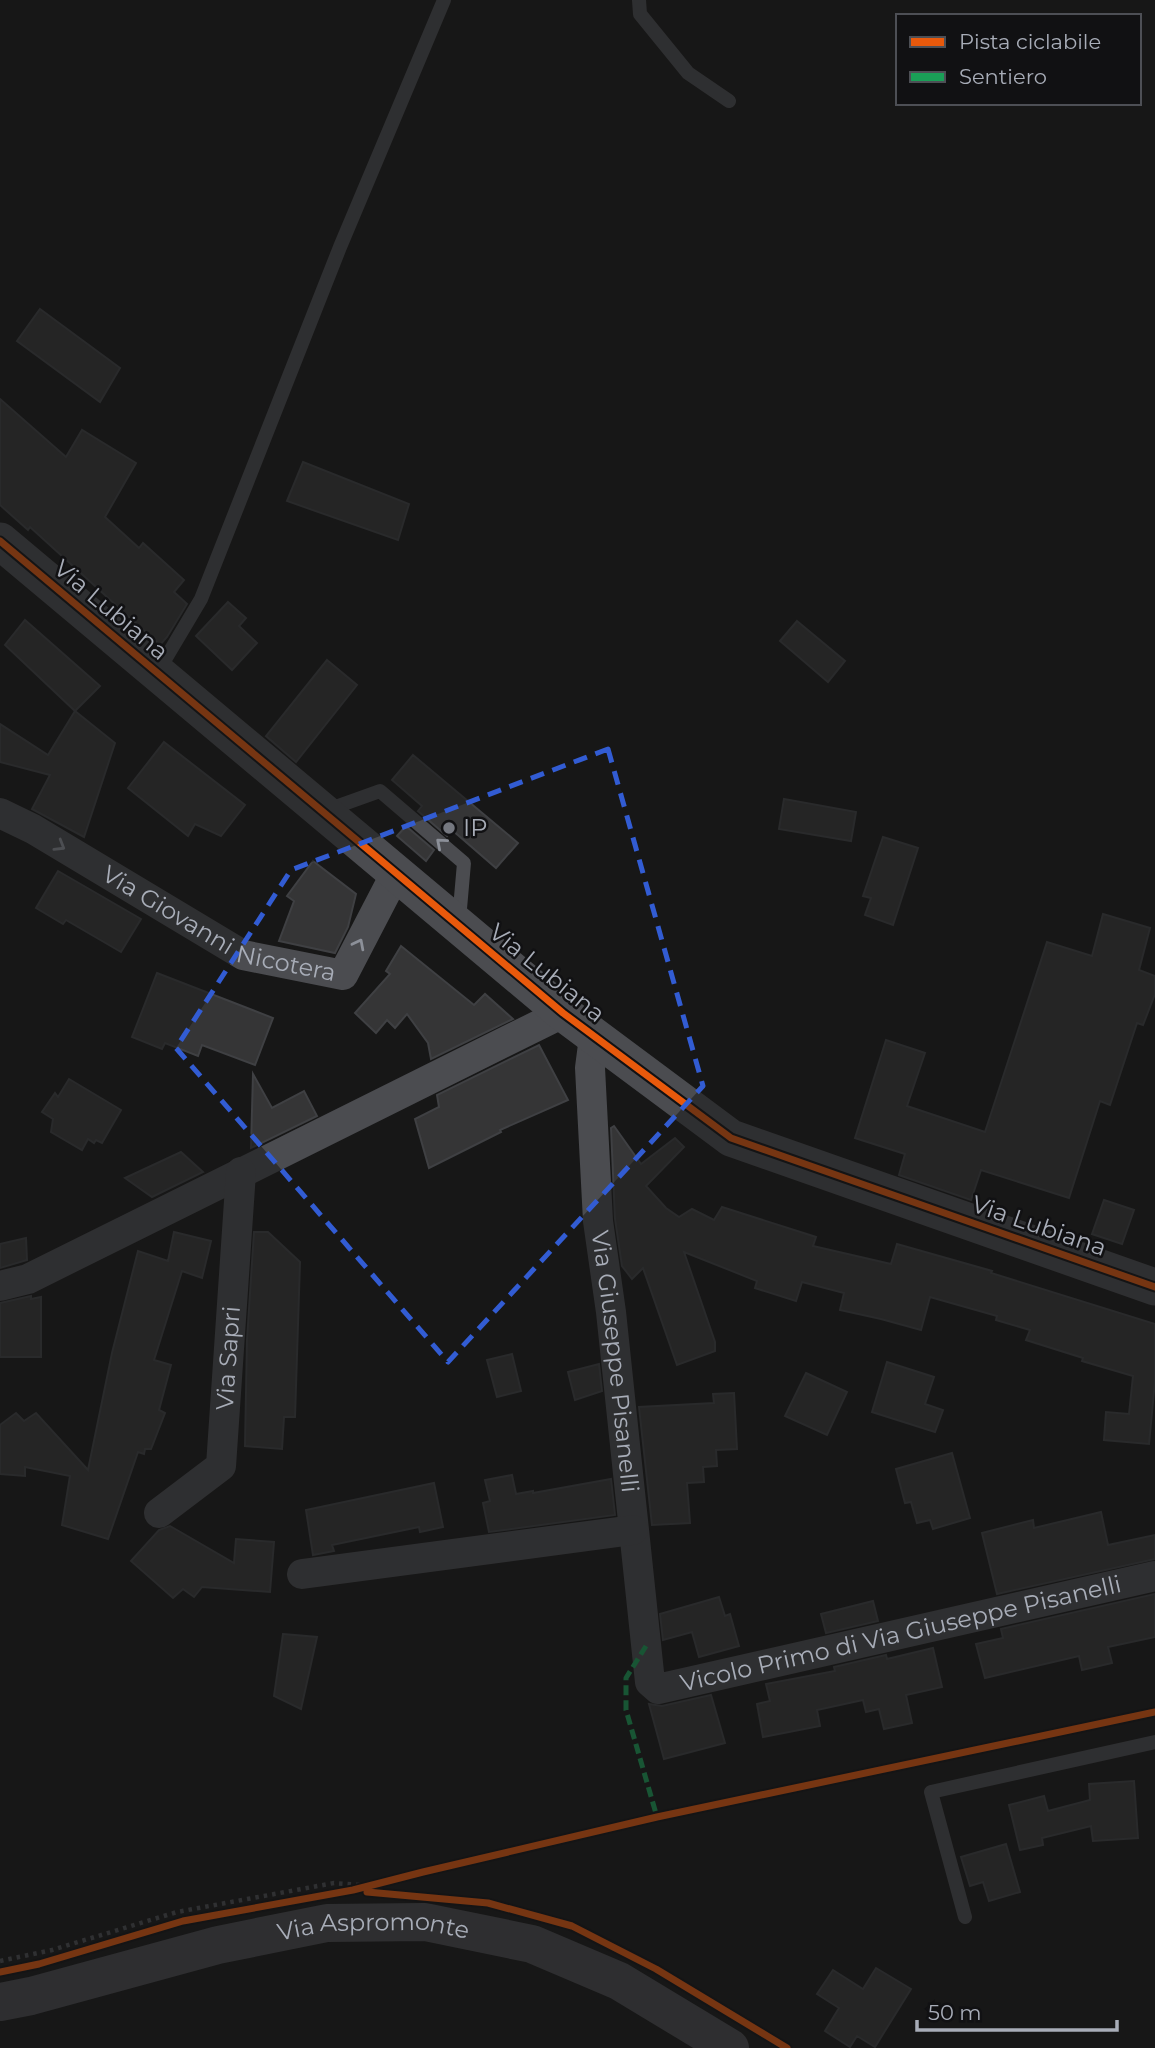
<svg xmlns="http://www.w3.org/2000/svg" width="1155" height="2048" font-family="Montserrat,sans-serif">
<rect width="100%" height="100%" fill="#171717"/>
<!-- building -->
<g fill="#353536" stroke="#3f4043" stroke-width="2">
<polygon points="40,309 120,368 100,402 17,341"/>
<polygon points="0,399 66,457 82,430 136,463 105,517 139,548 143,543 184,580 174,592 187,604 167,637 160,645 30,527 28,530 0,505"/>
<polygon points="303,462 409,504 398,540 287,501"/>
<polygon points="228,602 246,618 239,626 257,643 232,670 196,636"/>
<polygon points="25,620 100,686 75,711 5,645"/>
<polygon points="797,621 845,661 828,682 780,641"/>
<polygon points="327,660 357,685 296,762 266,736"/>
<polygon points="75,711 115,743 84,837 32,809 50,775 0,762 0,724 48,755"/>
<polygon points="164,742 245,805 221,836 195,824 188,836 128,788"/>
<polygon points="413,755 518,843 496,868 452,830 447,836 418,811 422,806 392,780"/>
<polygon points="784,799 856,812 851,841 779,829"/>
<polygon points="406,826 434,850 426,861 397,836"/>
<polygon points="883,837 918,848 893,925 865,915 871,898 863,896"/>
<polygon points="313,861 356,894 348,927 335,953 279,941 294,901 287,896"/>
<polygon points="58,871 141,919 121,952 66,920 63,924 36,908"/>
<polygon points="1103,914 1150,928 1139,970 1155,976 1155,994 1143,1025 1137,1023 1110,1105 1100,1101 1069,1198 981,1170 971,1200 899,1175 905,1154 855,1138 886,1040 925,1053 907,1106 985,1132 1047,942 1092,956"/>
<polygon points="401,946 474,1005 485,994 513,1019 431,1059 428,1043 407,1014 395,1028 387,1020 376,1033 355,1013 390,974 386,971"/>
<polygon points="157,973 273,1018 255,1065 202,1045 198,1056 165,1043 162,1049 132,1037"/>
<polygon points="539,1045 568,1100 500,1130 501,1132 429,1168 415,1119 439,1107 437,1095"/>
<polygon points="253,1074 272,1108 304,1091 317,1116 251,1148"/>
<polygon points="69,1079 121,1110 102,1143 96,1140 94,1143 88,1139 82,1150 51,1132 53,1119 42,1112 55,1093 58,1097"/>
<polygon points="614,1126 641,1164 675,1138 684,1147 646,1186 666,1208 679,1217 692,1209 714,1220 722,1207 816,1237 813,1246 891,1264 897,1244 992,1271 991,1273 1155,1324 1155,1381 1149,1444 1104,1440 1106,1412 1129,1414 1133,1376 1082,1361 1083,1358 1026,1340 1030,1330 996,1320 997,1316 930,1297 921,1330 881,1319 840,1310 844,1293 802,1282 796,1301 755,1288 757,1281 684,1252 715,1342 715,1351 677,1365 643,1268 632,1279 622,1266 615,1219 611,1128"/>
<polygon points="181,1152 203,1172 152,1197 125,1178"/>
<polygon points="1104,1200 1134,1210 1122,1244 1092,1234"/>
<polygon points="174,1232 211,1241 202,1278 182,1271 154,1360 171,1365 159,1410 165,1413 151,1449 145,1449 144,1454 138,1452 108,1539 62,1525 70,1476 25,1467 25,1476 0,1474 0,1425 16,1413 24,1421 36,1413 88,1470 112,1353 138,1251 168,1261"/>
<polygon points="254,1232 268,1232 300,1262 295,1417 284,1417 282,1449 245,1446 247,1340"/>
<polygon points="26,1238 27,1260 0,1268 0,1244"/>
<polygon points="31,1296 31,1299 41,1297 41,1357 0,1357 0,1303"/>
<polygon points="512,1354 521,1391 497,1397 487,1360"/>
<polygon points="887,1362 934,1377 925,1404 943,1410 935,1432 872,1412"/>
<polygon points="599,1364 602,1391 575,1400 568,1372"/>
<polygon points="806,1373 847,1392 827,1435 785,1416"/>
<polygon points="734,1393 737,1449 716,1450 717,1466 703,1467 704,1482 687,1483 690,1523 652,1525 639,1407 714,1403 713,1394"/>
<polygon points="952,1453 970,1518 933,1529 930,1520 917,1523 911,1502 905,1503 896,1469"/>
<polygon points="512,1475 516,1494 533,1491 533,1493 611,1479 615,1515 489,1532 483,1503 490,1501 485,1480"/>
<polygon points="434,1483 443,1527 420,1532 419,1527 332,1545 334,1551 313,1555 306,1510"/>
<polygon points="1101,1512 1108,1545 1155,1535 1155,1559 997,1594 982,1533 1033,1520 1034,1528"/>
<polygon points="170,1526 234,1563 236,1539 274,1542 270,1592 202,1587 194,1597 183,1589 173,1598 131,1561 159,1530"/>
<polygon points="1155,1594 1155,1637 1108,1647 1112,1663 1082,1670 1079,1656 985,1678 976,1644 1003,1638 1001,1629"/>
<polygon points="719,1597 725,1616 730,1614 739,1646 699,1657 692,1632 663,1640 660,1614"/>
<polygon points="873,1601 878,1621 826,1633 821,1614"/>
<polygon points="283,1634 317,1637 301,1709 274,1696"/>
<polygon points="933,1648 942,1687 906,1695 912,1723 884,1729 879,1709 866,1712 863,1700 817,1710 820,1726 763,1737 757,1704 770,1701 766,1684 835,1671 834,1667 886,1655 887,1659"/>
<polygon points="711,1695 725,1743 664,1759 649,1704 662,1706"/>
<polygon points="1134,1781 1138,1838 1093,1841 1091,1826 1042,1838 1043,1845 1020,1850 1009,1805 1044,1796 1048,1811 1090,1800 1089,1784"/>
<polygon points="1006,1844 1020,1892 989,1901 983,1882 970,1886 961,1857"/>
<polygon points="876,1968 911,1989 875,2047 857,2036 850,2047 825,2031 839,2008 817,1994 833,1970 863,1989"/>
</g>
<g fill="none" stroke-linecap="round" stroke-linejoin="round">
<!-- path -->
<polyline stroke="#4d4e52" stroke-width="4.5" stroke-dasharray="3.5 5" stroke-linecap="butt" points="0,1961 52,1950 177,1912 334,1883 372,1886"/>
<!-- service -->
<g stroke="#4b4c50" stroke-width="14">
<polyline points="639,0 640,14 688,73 729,101"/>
<polyline points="157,673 201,599 340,247 444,0"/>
<polyline points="327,810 380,791 464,863 459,920"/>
<polyline points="965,1917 931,1792 1155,1742"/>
</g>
<!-- minor -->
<g stroke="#4b4c50" stroke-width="30">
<path id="s1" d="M0,813L33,829L243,955L343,975L396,873"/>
<path id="s2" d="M594,1037L590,1068L598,1221L611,1312L650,1682L658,1689L1155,1576"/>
<polyline points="0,1286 28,1279 563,1013"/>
<path id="s3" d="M159,1513L221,1466L241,1172"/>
<polyline points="302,1574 633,1530"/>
</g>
<!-- tertiary -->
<polyline stroke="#4b4c50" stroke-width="37" points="0,541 563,1013 731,1138 1155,1287"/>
<!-- secondary -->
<path stroke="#4a4a4e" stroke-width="38" id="s4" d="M0,2002L31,1996L218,1945L327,1923L425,1922L532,1944L619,1981L730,2048"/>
<!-- quiet -->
<polyline stroke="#1a9f57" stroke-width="5" stroke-dasharray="10 5" stroke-linecap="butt" points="646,1646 626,1678 626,1710 657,1817"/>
<defs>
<g id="cycleway">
<polyline points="0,541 563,1013 731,1138 1155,1287"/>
<polyline points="367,1892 488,1903 572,1926 656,1969 787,2048"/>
<polyline points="0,1972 39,1964 183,1921 353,1890 423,1872 657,1817 1155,1712"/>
</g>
</defs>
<!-- cycleway casing -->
<use href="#cycleway" stroke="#111113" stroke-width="11"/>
<!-- cycleway -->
<use href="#cycleway" stroke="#e8590c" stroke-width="7"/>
</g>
<!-- one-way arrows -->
<defs><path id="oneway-chevron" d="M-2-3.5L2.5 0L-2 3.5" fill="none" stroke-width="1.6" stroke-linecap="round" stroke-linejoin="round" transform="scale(1.75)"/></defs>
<g stroke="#8c9099">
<use href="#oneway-chevron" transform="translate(441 843) rotate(-139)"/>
<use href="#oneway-chevron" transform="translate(60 846) rotate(31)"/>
<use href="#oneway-chevron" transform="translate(359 944) rotate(-63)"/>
</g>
<!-- marked area -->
<path d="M0 0H1155V2048H0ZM608,749L703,1086L448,1362L176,1048L291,870Z" fill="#171717" fill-opacity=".55" fill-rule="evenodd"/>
<path fill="none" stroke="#325cd3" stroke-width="5" stroke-dasharray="14 9" stroke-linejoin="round" d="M608,749L703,1086L448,1362L176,1048L291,870Z"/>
<!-- markers -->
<circle fill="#757880" stroke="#111113" stroke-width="2.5" cx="449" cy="828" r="7"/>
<g text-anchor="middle" stroke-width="5" stroke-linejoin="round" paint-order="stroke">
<!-- street labels -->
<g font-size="24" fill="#a8adb8" stroke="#111113">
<text transform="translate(111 610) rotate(40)" y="8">Via Lubiana</text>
<text dy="8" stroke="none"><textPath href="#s1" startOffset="248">Via Giovanni Nicotera</textPath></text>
<text transform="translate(547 973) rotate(39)" y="8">Via Lubiana</text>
<text transform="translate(1039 1226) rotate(19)" y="8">Via Lubiana</text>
<text dy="8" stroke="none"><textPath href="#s3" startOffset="186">Via Sapri</textPath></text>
<text dy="8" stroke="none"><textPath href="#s2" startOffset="326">Via Giuseppe Pisanelli</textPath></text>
<text dy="8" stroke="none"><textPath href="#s2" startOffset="908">Vicolo Primo di Via Giuseppe Pisanelli</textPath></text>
<text dy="8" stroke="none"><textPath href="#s4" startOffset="383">Via Aspromonte</textPath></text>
</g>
<!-- poi labels -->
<g font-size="24" fill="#a8adb8" stroke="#111113" text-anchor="start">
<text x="463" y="836">IP</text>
</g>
</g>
<!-- legend -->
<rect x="896" y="14" width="245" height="91" fill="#111113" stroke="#4d4f55" stroke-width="2"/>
<rect x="910" y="37" width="35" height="10" fill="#e8590c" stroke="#4d4f55" stroke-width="2"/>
<text x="959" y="49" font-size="21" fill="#a8adb8">Pista ciclabile</text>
<rect x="910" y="72" width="35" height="10" fill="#1a9f57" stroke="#4d4f55" stroke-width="2"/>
<text x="959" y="84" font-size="21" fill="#a8adb8">Sentiero</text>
<!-- scale -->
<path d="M917 2020v10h200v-10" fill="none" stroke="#a8adb8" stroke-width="3.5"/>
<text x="928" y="2020" font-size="21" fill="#a8adb8" stroke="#111113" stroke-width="5" paint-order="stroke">50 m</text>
</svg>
